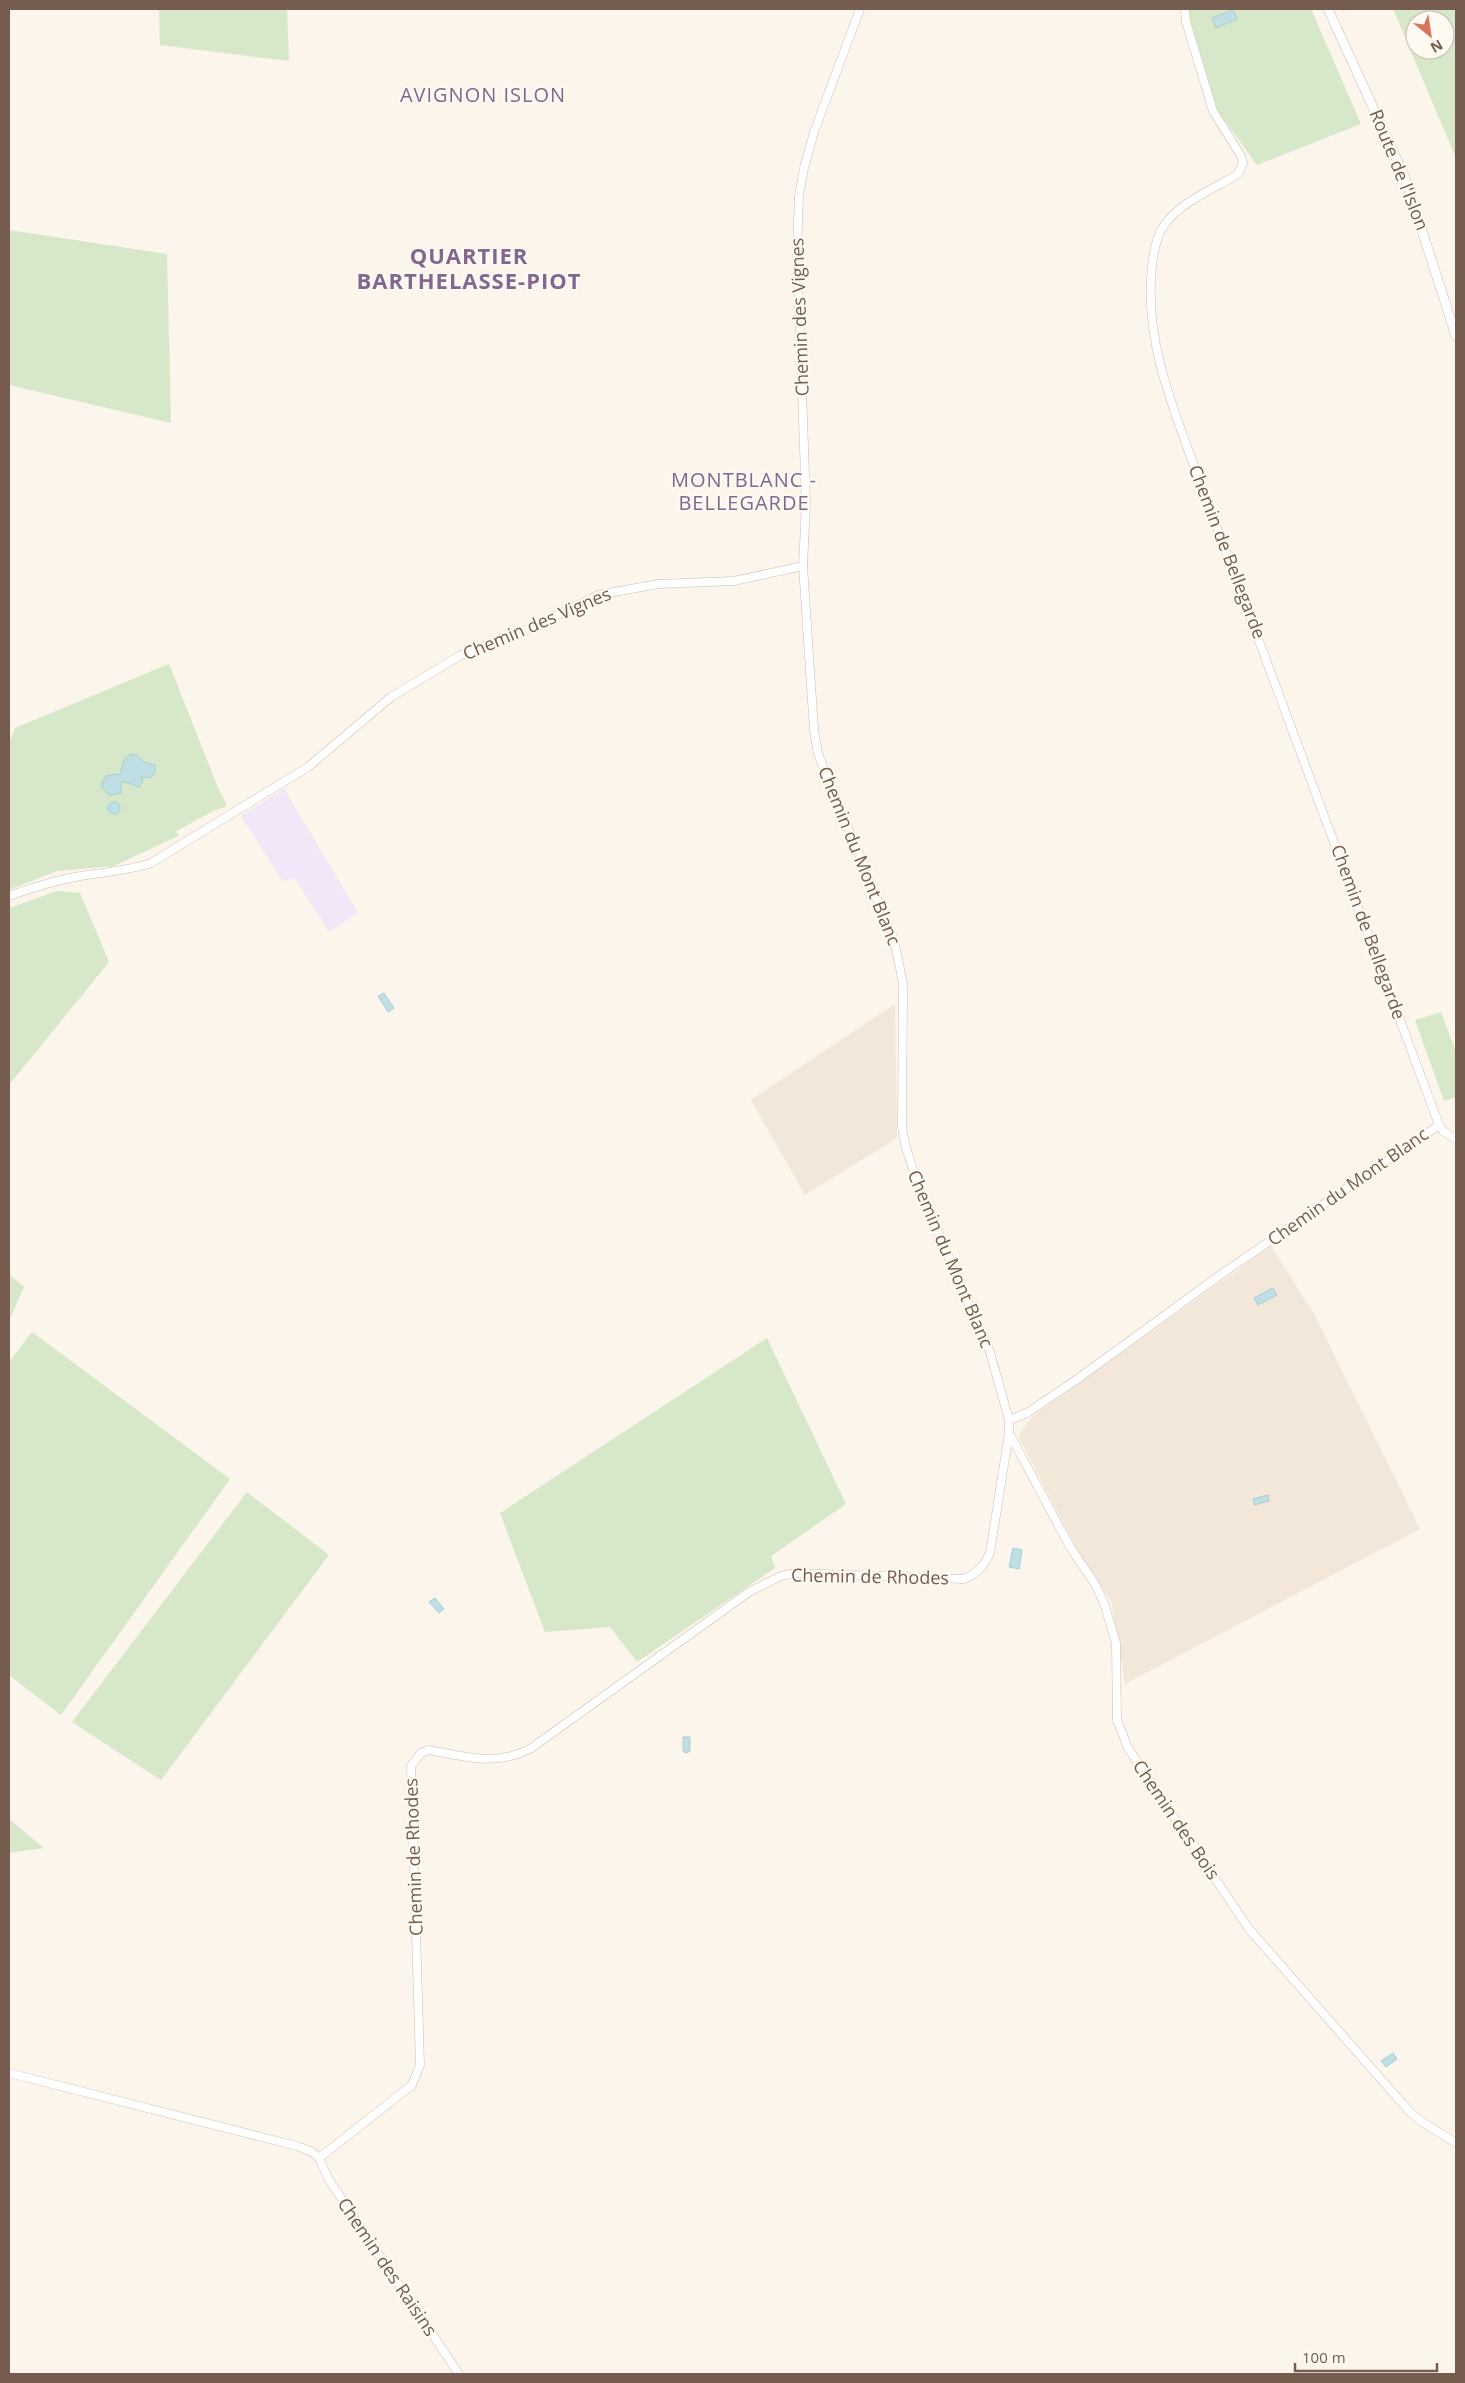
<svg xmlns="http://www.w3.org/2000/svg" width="1465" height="2383" font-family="'Open Sans',sans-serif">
<rect width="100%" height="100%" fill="#fbf5eb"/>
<!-- residential -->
<g fill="#f2e7d9">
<polygon points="895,1004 897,1138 805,1195 751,1100"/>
<polygon points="1271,1246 1314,1314 1420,1529 1125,1684 1111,1601 1080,1555 1018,1436 1032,1417"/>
</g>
<!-- education -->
<polygon fill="#f1e7f8" points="284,789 358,913 329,932 295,878 284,881 280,877 241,816"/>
<!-- green -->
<g fill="#d6e8c9" fill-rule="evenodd">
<polygon points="159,9 287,9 289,61 160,45"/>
<polygon points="1189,9 1311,9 1361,124 1257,165 1217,110 1190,19"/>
<path d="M1393,9H1456V158ZM1415,20H1445V50H1415Z"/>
<polygon points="9,230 167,254 171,423 9,385"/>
<polygon points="169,664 217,785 227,806 213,811 175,832 180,835 114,866 57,871 9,890 9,743 15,728"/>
<polygon points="57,891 80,893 109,962 9,1085 9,908"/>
<polygon points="1441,1012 1456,1052 1456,1097 1444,1101 1415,1020"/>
<polygon points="9,1274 24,1287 9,1321"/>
<polygon points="32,1332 230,1479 61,1715 9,1675 9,1362"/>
<polygon points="767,1338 846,1504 771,1556 775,1568 637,1662 610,1627 545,1632 500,1513"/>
<polygon points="247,1492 329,1555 161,1780 72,1722"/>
<polygon points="9,1819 44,1848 9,1853"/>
</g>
<!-- water -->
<g fill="#c0dfe4" stroke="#a7ced5">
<polygon points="1233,10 1237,19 1216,28 1212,18"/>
<polygon points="131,754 137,755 144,762 155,765 155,773 149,778 141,777 143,781 139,787 123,781 121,784 121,793 110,795 102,788 102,782 106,776 120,774 124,760"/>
<circle cx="114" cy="808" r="6"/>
<polygon points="384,993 394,1008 388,1012 378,996"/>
<polygon points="1273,1288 1277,1295 1258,1305 1254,1298"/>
<polygon points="1268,1495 1269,1501 1254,1505 1253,1499"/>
<polygon points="1013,1548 1022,1550 1019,1569 1009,1567"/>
<polygon points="435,1598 444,1609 439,1613 429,1602"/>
<polygon points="683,1737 690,1737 690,1751 686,1753 683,1751"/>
<polygon points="1393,2053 1397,2059 1386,2067 1381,2061"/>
</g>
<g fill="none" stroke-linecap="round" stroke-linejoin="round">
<defs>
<g id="minor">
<path d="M1185,9L1186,22L1213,111L1241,156L1243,163L1238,174C1214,189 1179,202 1163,227C1154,241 1152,261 1151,278C1147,345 1172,404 1194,466L1439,1125L1443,1131L1456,1139"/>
<path d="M9,896C34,887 59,879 87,875C109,872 129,870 151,863L308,767L391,697L461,655L535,626L598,595L658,584L734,581L803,566"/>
<polyline points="1009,1420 1027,1413 1076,1380 1223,1273 1439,1125"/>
<polyline points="1009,1433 1070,1547 1095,1584 1104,1603 1116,1643 1117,1720 1128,1748 1249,1929 1409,2111 1419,2120 1456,2143"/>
<path d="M9,2073L297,2146L312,2152L319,2158L412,2085L420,2065L411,1766L421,1753L428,1750C465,1756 494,1767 530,1749L749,1592L781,1576L795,1573L964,1579C978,1573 984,1566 990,1553L1009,1433V1420L990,1352L919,1189L905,1144L902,1127L903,983L894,940L818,754L814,730L803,566L806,503L797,250L799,196L804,168L814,132L860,9"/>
<polyline points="319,2158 329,2180 459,2374"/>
</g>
<polyline id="tertiary" points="1328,9 1404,175 1456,336"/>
</defs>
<!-- minor casing -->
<use href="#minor" stroke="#cdbdb1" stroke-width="9"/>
<!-- tertiary casing -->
<use href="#tertiary" stroke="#cdbdb1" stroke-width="10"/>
<!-- minor -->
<use href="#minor" stroke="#fff" stroke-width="8"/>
<!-- tertiary -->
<use href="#tertiary" stroke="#fff" stroke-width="9"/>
</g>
<g text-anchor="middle" stroke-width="4.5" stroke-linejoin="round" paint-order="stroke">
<!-- street labels -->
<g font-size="18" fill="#755c4f" stroke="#fef9f1">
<text transform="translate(1399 170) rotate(68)" y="6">Route de l'Islon</text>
<text transform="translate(800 317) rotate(-92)" y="6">Chemin des Vignes</text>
<text transform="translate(1227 552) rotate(69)" y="6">Chemin de Bellegarde</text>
<text transform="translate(537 624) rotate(-23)" y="6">Chemin des Vignes</text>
<text transform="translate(859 856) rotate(68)" y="6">Chemin du Mont Blanc</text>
<text transform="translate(1368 932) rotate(70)" y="6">Chemin de Bellegarde</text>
<text transform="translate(1348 1187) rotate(-35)" y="6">Chemin du Mont Blanc</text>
<text transform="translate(950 1259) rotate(67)" y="6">Chemin du Mont Blanc</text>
<text transform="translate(870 1577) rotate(1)" y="6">Chemin de Rhodes</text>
<text transform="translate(1176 1820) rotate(56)" y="6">Chemin des Bois</text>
<text transform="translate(414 1857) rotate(-92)" y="6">Chemin de Rhodes</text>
<text transform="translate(387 2267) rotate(56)" y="6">Chemin des Raisins</text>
</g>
<!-- quarter labels -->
<g font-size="20" letter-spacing="1" fill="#826790" stroke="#fef9f1">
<text x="483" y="102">AVIGNON ISLON</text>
<text x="744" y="487">MONTBLANC -<tspan x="744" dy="23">BELLEGARDE</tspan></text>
</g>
<!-- district labels -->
<g font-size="22" font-weight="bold" letter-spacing="1" fill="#826790" stroke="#fef9f1">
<text x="469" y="264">QUARTIER<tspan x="469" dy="25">BARTHELASSE-PIOT</tspan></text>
</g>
</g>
<!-- border -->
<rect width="1465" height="2383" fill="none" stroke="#755c4f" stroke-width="20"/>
<!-- north arrow -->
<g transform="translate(1430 35) rotate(150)"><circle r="24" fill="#fef9f1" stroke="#c7bab0"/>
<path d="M0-4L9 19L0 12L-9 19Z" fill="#db755a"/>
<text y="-8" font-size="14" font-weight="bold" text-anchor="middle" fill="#755c4f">N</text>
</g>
<!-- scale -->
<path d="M1295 2363v8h142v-8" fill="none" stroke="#755c4f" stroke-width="2.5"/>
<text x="1302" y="2363" font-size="15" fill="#755c4f" stroke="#fef9f1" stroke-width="4" paint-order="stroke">100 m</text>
</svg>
